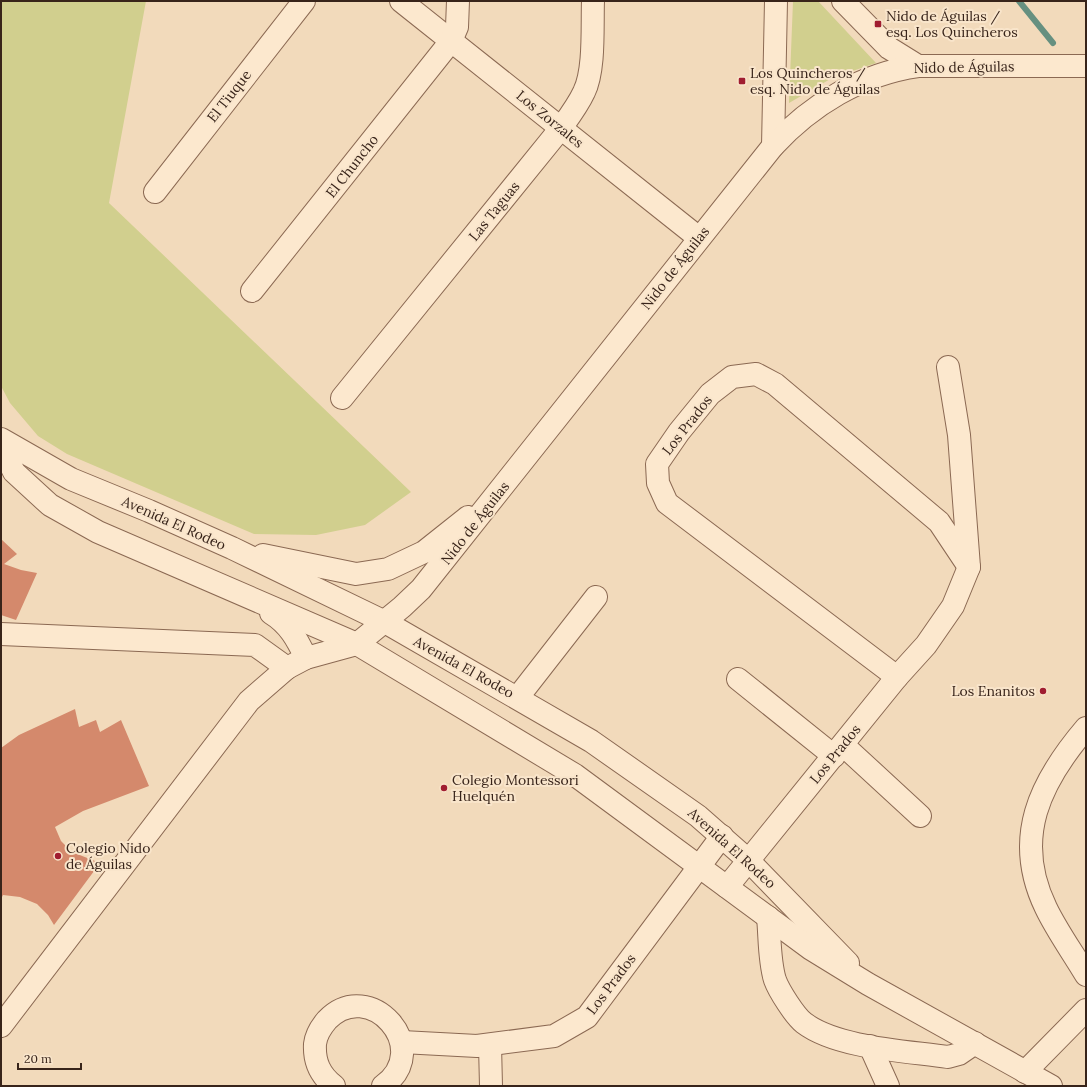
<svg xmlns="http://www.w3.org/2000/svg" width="1087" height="1087" font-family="Lora,serif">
<rect width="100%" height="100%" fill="#f2dabb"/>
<!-- green -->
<g fill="#d1cf8e">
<polygon points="1,1 146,1 109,203 411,492 365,525 316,535 254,534 67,454 38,436 10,403 1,386"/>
<polygon points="793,1 818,1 876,63 832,78 789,103"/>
</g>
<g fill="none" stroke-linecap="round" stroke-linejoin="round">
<!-- stream -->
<polyline stroke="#669080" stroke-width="6" points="1019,1 1053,43"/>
</g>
<!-- building -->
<g fill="#d4896c">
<polygon points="1,539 17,554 4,564 21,570 37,573 16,620 1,615"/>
<polygon points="75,709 79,727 96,720 100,732 121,720 149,786 83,811 55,827 61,841 72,852 100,863 54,925 48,915 37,904 20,897 3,895 1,899 1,748 19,735"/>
</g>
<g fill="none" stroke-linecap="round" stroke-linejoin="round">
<defs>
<g id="minor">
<polyline points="401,1 699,238"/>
<polyline points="843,1 889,48 918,66"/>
<polyline points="773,146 776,1"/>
<polyline points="155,192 304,1"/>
<polyline points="252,291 451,41 457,27 458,1"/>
<path d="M342,398L561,128C569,117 578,105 584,92C595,70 592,26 593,1"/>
<polyline points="1,439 71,479 149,511 232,548 385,622 591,741 698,816 748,860 848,963"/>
<polyline points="1,446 14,472 50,505 98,532 357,644 575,775 811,949 868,984 1051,1086"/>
<polyline points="263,555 356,574 388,569 424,552 468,517"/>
<path d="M271,613C289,624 297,639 306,658"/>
<polyline points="1,634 255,645 287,668"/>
<polyline points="897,677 667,503 658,483 657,464 679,432 710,394 732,377 756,374 775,384 939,522 969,567"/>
<polyline points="738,679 834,756"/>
<polyline points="518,697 596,597"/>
<path d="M1086,728C1040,782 1012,838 1046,908C1057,931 1073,953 1086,975"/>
<polyline points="843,745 920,816"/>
<polyline points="727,887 897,677 926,645 953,606 969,567 959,435 948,367"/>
<path d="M768,917C770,937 769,961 775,980C779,991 795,1016 804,1023C837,1048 907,1051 948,1057L959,1054L975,1043"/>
<path d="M1,1026L249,701L287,668L306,658L357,644L402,607L421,589L773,146C811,105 861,74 918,66H1086"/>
<polyline points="402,1042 477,1046 554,1036 587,1017 722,836"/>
<polyline points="490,1045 491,1086"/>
<polyline points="870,1046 888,1086"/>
<polyline points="1025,1072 1086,1010"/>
<path d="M334,1086C320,1075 314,1062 315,1044C316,1035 321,1027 327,1020C369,976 435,1048 383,1086"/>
</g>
</defs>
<!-- minor casing -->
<use href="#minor" stroke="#8b6953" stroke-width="24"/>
<!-- minor -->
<use href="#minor" stroke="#fce8ce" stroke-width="22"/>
</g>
<!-- markers -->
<g fill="#a01d30" stroke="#f9e5cb" stroke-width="1.5">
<rect x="874" y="20" width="8" height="8" rx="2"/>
<rect x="738" y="77" width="8" height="8" rx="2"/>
<circle cx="1043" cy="691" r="4"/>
<circle cx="444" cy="788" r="4"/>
<circle cx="58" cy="856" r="4"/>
</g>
<g text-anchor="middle" stroke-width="4" stroke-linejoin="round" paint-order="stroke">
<!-- poi labels -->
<g font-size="14" fill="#38241a" stroke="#f9e5cb" text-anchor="start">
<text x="886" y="21">Nido de Águilas /<tspan x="886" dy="16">esq. Los Quincheros</tspan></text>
<text x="750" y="78">Los Quincheros /<tspan x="750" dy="16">esq. Nido de Águilas</tspan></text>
<text x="1035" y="696" text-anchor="end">Los Enanitos</text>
<text x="452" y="785">Colegio Montessori<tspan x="452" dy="16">Huelquén</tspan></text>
<text x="66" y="853">Colegio Nido<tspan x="66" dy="16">de Águilas</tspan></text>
</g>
<!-- street labels -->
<g font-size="14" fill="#38241a" stroke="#f9e5cb">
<text transform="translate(964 67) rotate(-1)" y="5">Nido de Águilas</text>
<text transform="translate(229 96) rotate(-52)" y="5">El Tiuque</text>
<text transform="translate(550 119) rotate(39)" y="5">Los Zorzales</text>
<text transform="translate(352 166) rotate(-52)" y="5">El Chuncho</text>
<text transform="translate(494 211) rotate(-51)" y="5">Las Taguas</text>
<text transform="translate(675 268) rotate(-52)" y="5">Nido de Águilas</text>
<text transform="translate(687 425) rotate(-52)" y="5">Los Prados</text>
<text transform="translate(174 523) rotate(24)" y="5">Avenida El Rodeo</text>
<text transform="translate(475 523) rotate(-52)" y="5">Nido de Águilas</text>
<text transform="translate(464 667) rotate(29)" y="5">Avenida El Rodeo</text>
<text transform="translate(835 754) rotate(-51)" y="5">Los Prados</text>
<text transform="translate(732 848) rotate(42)" y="5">Avenida El Rodeo</text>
<text transform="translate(611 984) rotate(-53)" y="5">Los Prados</text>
</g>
</g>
<!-- border -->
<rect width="1087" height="1087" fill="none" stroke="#38241a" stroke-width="4"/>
<!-- scale -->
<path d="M18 1063v6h63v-6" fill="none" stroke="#38241a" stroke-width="2"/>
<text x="24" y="1063" font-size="12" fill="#38241a" stroke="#f9e5cb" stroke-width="3" paint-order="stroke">20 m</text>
</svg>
